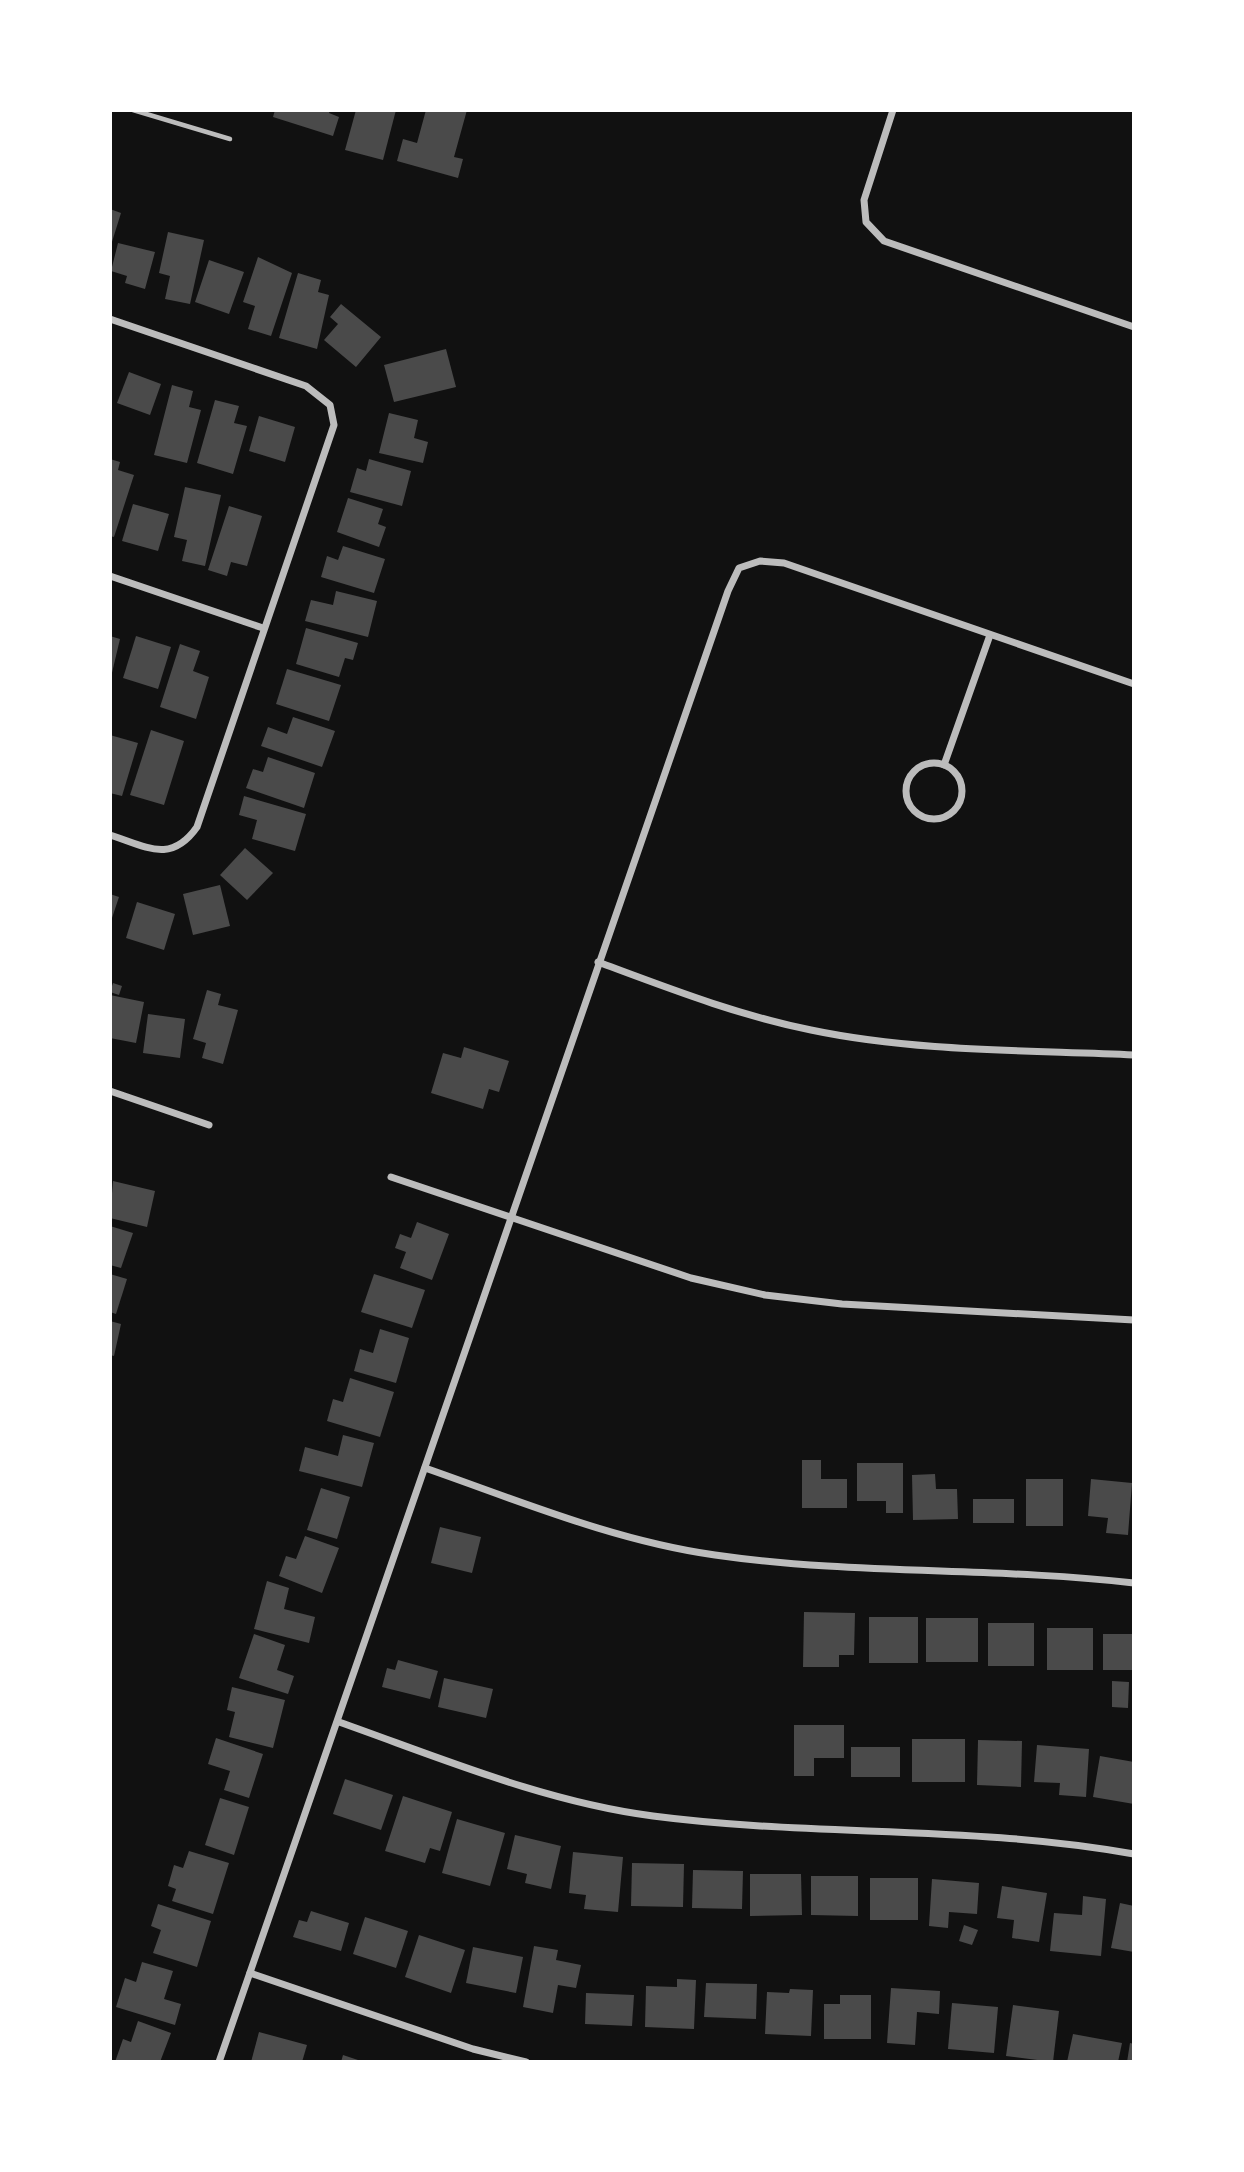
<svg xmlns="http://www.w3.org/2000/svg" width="1244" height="2172" font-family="Lato,sans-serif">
<rect width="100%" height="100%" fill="#111"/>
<!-- building -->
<g fill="#4a4a4a">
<polygon points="275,110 330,110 329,113 339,117 333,136 273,117"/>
<polygon points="356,110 396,110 383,160 345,150"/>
<polygon points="426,110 467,110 454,157 463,159 458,178 397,161 403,139 417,143"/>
<polygon points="110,209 121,213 111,245 110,245"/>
<polygon points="168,232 204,240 190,304 165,299 170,276 159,273"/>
<polygon points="118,243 155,252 145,289 125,283 127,276 111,271"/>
<polygon points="258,257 292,273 271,336 248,329 255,306 243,302"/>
<polygon points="209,260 244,272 229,314 195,302"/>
<polygon points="298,273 321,280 318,292 329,295 317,349 279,338"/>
<polygon points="341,304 381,337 356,367 324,340 338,324 330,317"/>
<polygon points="446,349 456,387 394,402 384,365"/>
<polygon points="129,372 161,384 150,415 117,403"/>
<polygon points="172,385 193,391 189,407 201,410 187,463 154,455"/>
<polygon points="215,400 239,406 234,423 247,426 233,474 197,463"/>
<polygon points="389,413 418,420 414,438 428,442 423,463 379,453"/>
<polygon points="259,416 295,427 285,462 249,451"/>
<polygon points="110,459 120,462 118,470 134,475 114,537 110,536"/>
<polygon points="369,459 411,471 402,506 350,492 357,468 366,471"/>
<polygon points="185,487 221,495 205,566 182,561 187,540 174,537"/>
<polygon points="348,498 383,509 378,524 386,527 379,547 337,532"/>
<polygon points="133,504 169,514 158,551 122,541"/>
<polygon points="229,506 262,516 247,566 231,562 227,576 208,570"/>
<polygon points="343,546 385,559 374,593 321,577 327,556 338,560"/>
<polygon points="336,591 377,601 368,637 305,621 311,600 333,605"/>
<polygon points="306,628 358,643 353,660 345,658 339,677 296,664"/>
<polygon points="110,636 120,639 111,677 110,677"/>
<polygon points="136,636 171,647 158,689 123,678"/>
<polygon points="180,644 200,651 193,671 209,677 196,719 160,707"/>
<polygon points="287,669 341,685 329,721 276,704"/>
<polygon points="293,717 335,731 322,767 261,746 268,727 287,734"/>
<polygon points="151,730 184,741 164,805 130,795"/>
<polygon points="110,735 138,743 122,796 110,793"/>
<polygon points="268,757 315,773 304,808 246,788 253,769 263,772"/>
<polygon points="244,796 306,814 295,851 252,839 257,820 239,815"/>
<polygon points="245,848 273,873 247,900 220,875"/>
<polygon points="220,885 230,926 193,935 183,894"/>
<polygon points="110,894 119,897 111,921 110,921"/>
<polygon points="137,902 175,914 164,950 126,938"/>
<polygon points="113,983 122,986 119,995 110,992"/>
<polygon points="207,990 221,994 218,1005 238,1010 223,1064 202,1058 206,1043 193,1039"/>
<polygon points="110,995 144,1002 136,1043 110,1038"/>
<polygon points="148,1014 185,1019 180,1058 143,1053"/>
<polygon points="464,1047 509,1061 499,1092 489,1089 483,1109 431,1093 443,1053 461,1058"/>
<polygon points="113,1181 155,1191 147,1227 110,1218"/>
<polygon points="417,1222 449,1234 432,1280 400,1268 406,1252 395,1248 400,1234 411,1238"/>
<polygon points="110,1226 133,1233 121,1268 110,1265"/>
<polygon points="110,1274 127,1279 116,1314 110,1312"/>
<polygon points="374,1274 425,1290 412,1328 361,1312"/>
<polygon points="110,1321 121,1324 114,1356 110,1355"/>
<polygon points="380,1329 409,1338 396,1383 354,1371 360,1349 373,1353"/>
<polygon points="350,1378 394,1392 380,1437 327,1421 333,1399 343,1402"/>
<polygon points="343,1435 374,1443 362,1487 299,1471 305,1447 338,1456"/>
<polygon points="802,1460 821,1460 821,1479 847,1479 847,1508 802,1508"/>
<polygon points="857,1463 903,1463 903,1513 886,1513 886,1501 857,1501"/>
<polygon points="935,1474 936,1489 957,1489 958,1519 913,1520 912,1475"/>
<rect x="1026" y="1479" width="37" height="47"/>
<polygon points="1091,1479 1132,1483 1128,1535 1106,1533 1108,1518 1088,1516"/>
<polygon points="321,1488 350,1497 337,1539 307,1530"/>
<rect x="973" y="1499" width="41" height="24"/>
<polygon points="440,1527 481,1537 472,1573 431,1563"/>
<polygon points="305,1536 339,1548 322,1593 279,1576 286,1556 296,1559"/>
<polygon points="267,1581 289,1588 284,1609 315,1617 309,1643 254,1629"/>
<polygon points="804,1612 855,1613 854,1655 839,1655 839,1667 803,1667"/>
<rect x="869" y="1617" width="49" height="46"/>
<rect x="926" y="1618" width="52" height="44"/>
<rect x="988" y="1623" width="46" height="43"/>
<rect x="1047" y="1628" width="46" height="42"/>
<polygon points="254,1634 285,1645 277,1670 294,1676 288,1694 239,1678"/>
<rect x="1103" y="1634" width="31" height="36"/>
<polygon points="398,1660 438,1671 430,1699 382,1687 387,1668 395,1670"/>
<polygon points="444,1678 493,1689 486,1718 438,1707"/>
<polygon points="1112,1681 1129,1682 1128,1708 1112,1707"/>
<polygon points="232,1687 285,1700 273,1748 229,1737 235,1712 227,1710"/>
<polygon points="794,1725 844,1725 844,1758 814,1758 814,1776 794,1776"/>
<polygon points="216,1738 263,1754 249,1798 224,1790 230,1771 208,1764"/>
<rect x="912" y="1739" width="53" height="43"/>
<polygon points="978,1740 1022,1741 1021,1787 977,1785"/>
<polygon points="1037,1745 1089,1749 1086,1797 1059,1795 1060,1783 1034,1782"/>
<rect x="851" y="1747" width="49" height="30"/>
<polygon points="1100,1756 1134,1762 1134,1804 1093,1797"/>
<polygon points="345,1779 393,1795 381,1830 333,1814"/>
<polygon points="403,1796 452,1812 440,1851 430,1848 425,1863 385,1851"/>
<polygon points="220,1798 249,1807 234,1855 205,1845"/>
<polygon points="457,1819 505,1833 490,1886 442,1873"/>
<polygon points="515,1835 561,1846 551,1889 525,1883 527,1874 507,1869"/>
<polygon points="189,1851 229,1863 213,1914 172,1901 176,1889 168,1886 174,1865 183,1868"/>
<polygon points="573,1852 623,1857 618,1912 584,1909 586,1895 569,1893"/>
<polygon points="632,1863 684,1864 683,1907 631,1906"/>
<polygon points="693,1870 743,1871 742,1909 692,1908"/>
<polygon points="750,1874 801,1874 802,1915 750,1916"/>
<polygon points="811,1876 858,1876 858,1916 811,1915"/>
<rect x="870" y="1878" width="48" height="42"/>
<polygon points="932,1879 979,1883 977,1914 949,1912 948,1928 929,1926"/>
<polygon points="1002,1886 1047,1893 1039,1942 1012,1938 1014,1920 997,1918"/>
<polygon points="1083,1896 1106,1899 1101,1956 1050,1951 1054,1913 1082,1915"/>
<polygon points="1120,1903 1134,1906 1134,1952 1111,1948"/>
<polygon points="158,1904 211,1921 197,1967 153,1953 161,1930 151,1926"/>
<polygon points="311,1911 349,1923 341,1951 293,1937 299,1920 307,1922"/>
<polygon points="365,1917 408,1931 396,1968 353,1954"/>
<polygon points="964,1925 978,1930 972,1945 959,1941"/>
<polygon points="419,1935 465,1950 451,1993 405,1977"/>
<polygon points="534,1946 558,1950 556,1960 581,1965 576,1988 558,1985 553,2013 523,2007"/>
<polygon points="473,1947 523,1957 516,1993 466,1983"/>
<polygon points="142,1962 173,1971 164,1999 181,2004 175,2025 116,2007 125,1978 136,1982"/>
<polygon points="677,1979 696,1980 694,2029 645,2027 646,1986 677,1987"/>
<polygon points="706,1983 757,1984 756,2019 704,2017"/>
<polygon points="891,1988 940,1991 939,2014 917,2012 915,2045 887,2043"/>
<polygon points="790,1989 813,1990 811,2036 765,2034 767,1992 789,1993"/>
<polygon points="586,1993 634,1995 632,2026 585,2024"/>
<polygon points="840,1995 871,1995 871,2039 824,2039 824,2004 840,2004"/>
<polygon points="952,2003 998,2007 994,2053 948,2049"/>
<polygon points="1013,2005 1059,2011 1053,2062 1006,2056"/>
<polygon points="138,2021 171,2033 160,2062 115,2062 123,2039 131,2042"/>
<polygon points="259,2032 307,2045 302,2062 251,2062"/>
<polygon points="1073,2034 1122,2043 1118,2062 1067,2062"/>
<polygon points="1130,2043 1134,2044 1134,2062 1127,2062"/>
<polygon points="343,2055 361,2061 361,2062 341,2062"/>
</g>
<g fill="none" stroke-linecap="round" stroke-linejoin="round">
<!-- service -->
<polyline stroke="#bcbcbc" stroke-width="4.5" points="133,110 230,139"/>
<!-- minor -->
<g stroke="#bcbcbc" stroke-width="7">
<polyline points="893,110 864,200 866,222 884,241 1134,327"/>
<path d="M110,319L306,386L330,405L334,425L197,827C171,864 147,847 110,835"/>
<polyline points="110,576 263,628"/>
<circle cx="934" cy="791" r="28"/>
<polyline points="944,765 990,635"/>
<path d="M598,962C668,988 737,1015 811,1030C916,1052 1027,1050 1134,1055"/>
<polyline points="110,1091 209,1125"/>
<polyline points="391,1177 691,1278 765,1295 842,1304 1134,1320"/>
<path d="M425,1468C520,1501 615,1541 715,1555C853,1575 995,1567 1134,1583"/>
<path d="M339,1722C441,1758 545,1802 653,1816C813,1837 975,1825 1134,1854"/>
<polyline points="250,1973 473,2049 526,2062"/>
<path d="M219,2062C391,1572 557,1081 728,591L739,568L760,561L784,563L1134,684"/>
</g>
</g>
<!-- border -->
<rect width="1244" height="2172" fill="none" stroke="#ffffff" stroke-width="224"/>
</svg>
